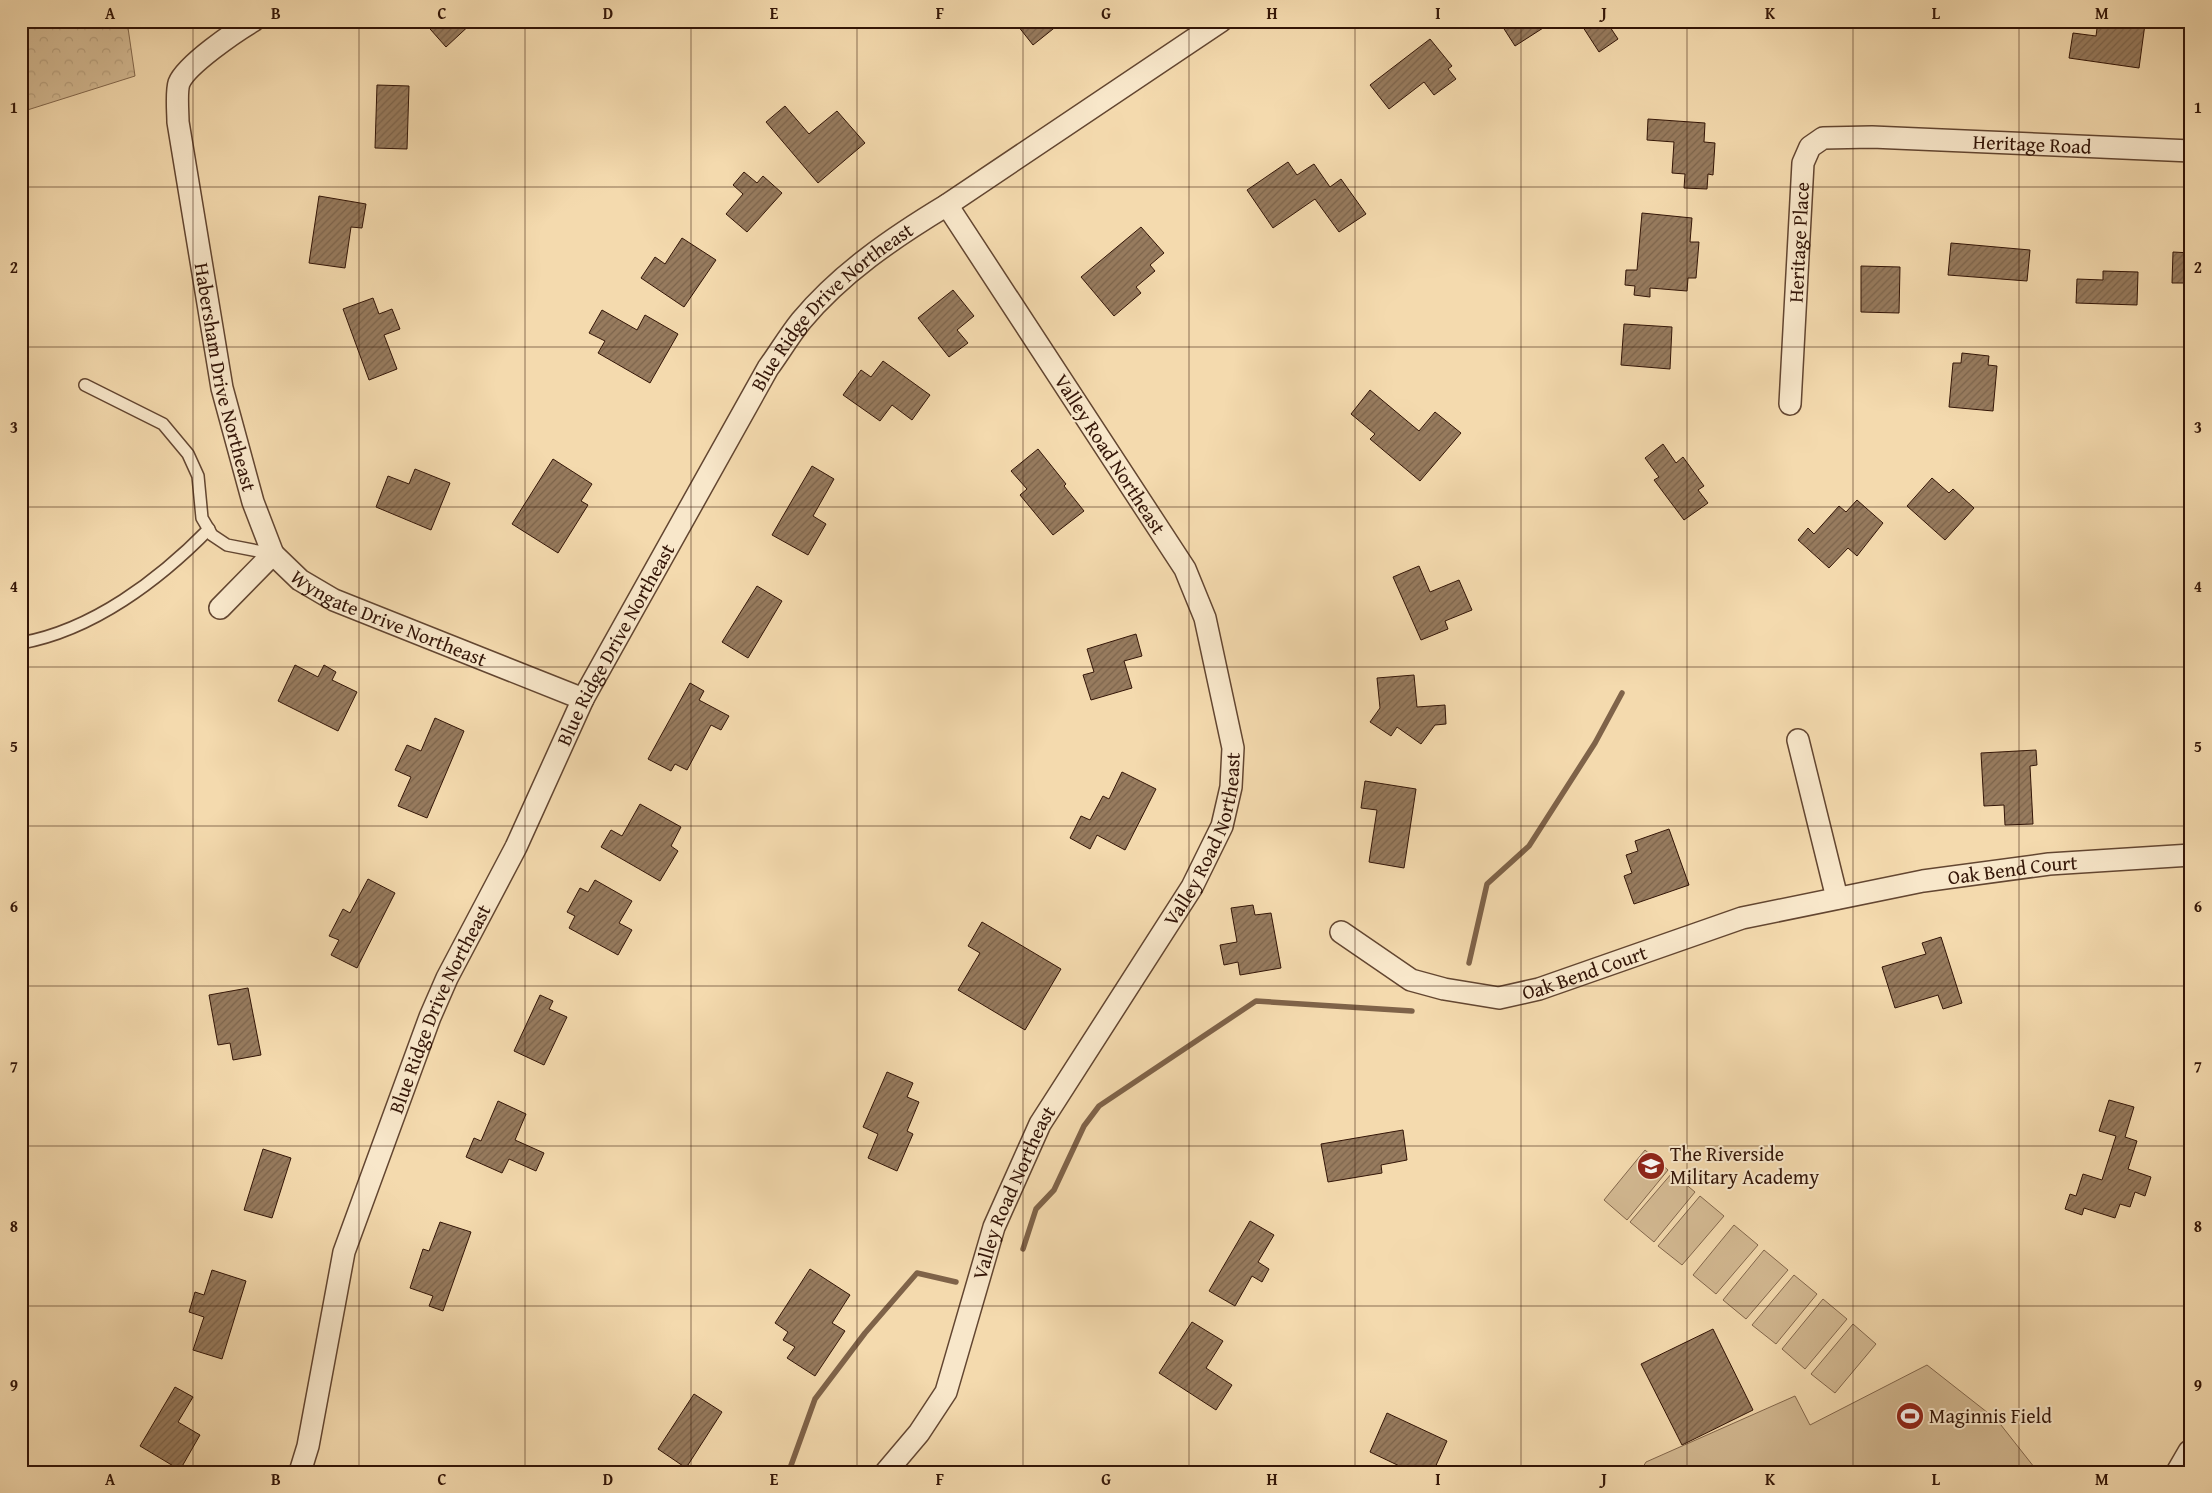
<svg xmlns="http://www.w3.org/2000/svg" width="2212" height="1493" font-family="'Gentium Book Plus',serif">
<defs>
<pattern id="forest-crowns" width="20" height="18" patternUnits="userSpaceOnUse" patternTransform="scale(1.25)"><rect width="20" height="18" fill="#d3b992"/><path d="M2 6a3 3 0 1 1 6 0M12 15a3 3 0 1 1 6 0" fill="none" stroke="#b69e7c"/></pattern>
<pattern id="building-hatch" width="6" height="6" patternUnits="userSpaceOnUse" patternTransform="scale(1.25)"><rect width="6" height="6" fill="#977b5e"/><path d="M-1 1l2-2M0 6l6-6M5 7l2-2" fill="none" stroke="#7c644c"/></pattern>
</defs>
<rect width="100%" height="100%" fill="#f4daae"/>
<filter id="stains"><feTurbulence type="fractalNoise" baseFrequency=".004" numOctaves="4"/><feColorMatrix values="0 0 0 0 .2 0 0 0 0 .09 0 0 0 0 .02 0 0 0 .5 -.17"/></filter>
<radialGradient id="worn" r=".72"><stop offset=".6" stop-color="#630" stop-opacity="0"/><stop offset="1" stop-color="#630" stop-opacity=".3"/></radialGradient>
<!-- forest -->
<polygon fill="url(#forest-crowns)" stroke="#83674c" points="21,21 127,21 135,76 21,112"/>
<!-- park -->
<g fill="#d3b992" stroke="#83674c">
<polygon points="1645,1150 1668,1170 1627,1220 1604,1200"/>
<polygon points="1672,1173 1695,1192 1654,1242 1630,1222"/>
<polygon points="1700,1196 1724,1216 1682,1265 1658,1246"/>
<polygon points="1734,1225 1758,1245 1716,1294 1693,1275"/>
<polygon points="1764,1250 1788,1270 1746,1319 1723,1300"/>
<polygon points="1794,1275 1817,1294 1776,1344 1752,1325"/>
<polygon points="1823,1299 1847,1319 1805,1369 1782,1349"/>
<polygon points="1853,1324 1876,1344 1835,1393 1811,1374"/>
<polygon points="1927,1365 1997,1420 2038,1472 1640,1472 1646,1462 1795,1396 1810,1425"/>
</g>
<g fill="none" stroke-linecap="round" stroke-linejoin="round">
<!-- stream -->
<g stroke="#7f6349" stroke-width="5.5">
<polyline points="1469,963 1487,884 1529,846 1595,743 1622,693"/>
<polyline points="1023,1249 1036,1209 1054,1190 1084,1126 1099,1106 1256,1001 1412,1011"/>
<polyline points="789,1471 815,1399 865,1333 917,1273 956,1282"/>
</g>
</g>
<!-- building -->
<g fill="url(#building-hatch)" stroke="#331507">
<polygon points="423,21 474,21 446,47"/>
<polygon points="1014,21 1063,21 1033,45"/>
<polygon points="1499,21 1554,21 1515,46"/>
<polygon points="1579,21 1606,21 1618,39 1599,52"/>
<polygon points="2098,21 2124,21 2145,24 2139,68 2069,58 2073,33 2096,36"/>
<polygon points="1430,39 1452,66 1448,69 1456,79 1434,95 1424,82 1389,109 1370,85"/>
<polygon points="377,85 409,86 407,149 375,148"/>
<polygon points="785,106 809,134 837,111 865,143 818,183 766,122"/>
<polygon points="1648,119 1705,123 1704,142 1715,143 1713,175 1708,174 1707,189 1684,188 1685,174 1672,173 1674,142 1647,140"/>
<polygon points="1288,162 1297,175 1314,164 1330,187 1341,179 1366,214 1339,232 1315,199 1273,228 1247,190"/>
<polygon points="744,172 757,183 763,176 782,193 747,232 726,214 743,194 733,185"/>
<polygon points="319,196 366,204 362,228 351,227 345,268 309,263"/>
<polygon points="1642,213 1692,218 1690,242 1699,242 1696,278 1688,278 1687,291 1650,288 1650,297 1634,295 1635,286 1625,285 1626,270 1637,270"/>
<polygon points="1141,227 1164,253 1150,265 1155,271 1136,287 1141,293 1114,316 1081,277"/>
<polygon points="682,238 716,260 684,307 641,278 655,257 665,264"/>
<polygon points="1951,243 2030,250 2027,281 1948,275"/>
<polygon points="2173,252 2191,253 2191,283 2172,283"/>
<polygon points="1861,266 1900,267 1899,313 1861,312"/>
<polygon points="2103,271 2138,272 2137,305 2076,303 2077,279 2103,280"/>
<polygon points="953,290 974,316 957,330 968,343 949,357 918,318"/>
<polygon points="373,298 379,314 392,309 400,329 384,335 397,369 369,380 343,309"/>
<polygon points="602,310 637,330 645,315 678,334 650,383 598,353 605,341 589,333"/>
<polygon points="1624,324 1672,327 1670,369 1621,365"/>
<polygon points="1962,353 1989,356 1988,365 1997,366 1993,411 1949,407 1953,363 1961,363"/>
<polygon points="883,361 930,395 912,420 892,405 880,421 843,395 861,370 871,377"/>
<polygon points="1370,390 1419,431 1435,412 1461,433 1420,481 1370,439 1375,434 1351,414"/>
<polygon points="1663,444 1676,463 1683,457 1704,486 1698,490 1708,503 1684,520 1654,480 1659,477 1645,458"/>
<polygon points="1038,449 1066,484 1064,486 1084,511 1053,535 1020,495 1027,489 1011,471"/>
<polygon points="553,459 592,484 581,501 588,505 558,553 512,524"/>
<polygon points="812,466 834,479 813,516 826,524 808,555 772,535"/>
<polygon points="415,469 450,483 431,530 376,507 388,476 409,484"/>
<polygon points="1932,478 1949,493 1953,489 1974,508 1945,540 1907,506"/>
<polygon points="1857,500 1883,523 1857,556 1848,548 1829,568 1798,540 1808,528 1814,534 1839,506 1846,512"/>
<polygon points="1419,566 1430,592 1459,580 1472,610 1445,621 1448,629 1421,640 1393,577"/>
<polygon points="757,586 782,601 748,658 722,642"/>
<polygon points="1136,634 1142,656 1124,661 1132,688 1091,700 1083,675 1094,672 1087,649"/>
<polygon points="295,665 318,677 324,665 336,672 332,680 357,692 338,731 278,701"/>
<polygon points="1414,675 1417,707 1445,705 1446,724 1435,725 1421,744 1397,727 1391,736 1370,722 1380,708 1377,678"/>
<polygon points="690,683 704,691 699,700 729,716 721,730 711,725 687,770 675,764 671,771 648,759"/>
<polygon points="435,718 464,731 427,818 398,806 411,777 395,770 407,745 421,751"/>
<polygon points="2036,750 2037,765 2030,766 2033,824 2005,825 2004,805 1984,806 1981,753"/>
<polygon points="1122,772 1156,789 1125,850 1097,835 1090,849 1070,838 1081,816 1090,820 1103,796 1109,799"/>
<polygon points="1365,781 1416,789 1404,868 1369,862 1377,810 1361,808"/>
<polygon points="640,804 681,827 671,846 678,851 660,881 601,847 611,830 622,836"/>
<polygon points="1669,829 1689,885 1634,904 1624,876 1632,873 1626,855 1638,851 1635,841"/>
<polygon points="368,879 395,893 357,968 331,955 339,940 329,936 343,909 350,913"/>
<polygon points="595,880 632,901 619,923 632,930 618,955 569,928 575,916 567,912 580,888 588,892"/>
<polygon points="1253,905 1255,915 1271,913 1281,968 1240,975 1238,962 1224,965 1220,945 1237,942 1231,908"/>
<polygon points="982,922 1061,969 1025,1030 958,990 980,953 968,946"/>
<polygon points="1941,937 1962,1003 1943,1009 1938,995 1895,1008 1882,967 1926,954 1922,943"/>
<polygon points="248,988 261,1055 233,1060 230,1043 218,1045 209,995"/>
<polygon points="540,995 553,1001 549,1009 567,1017 544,1065 514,1051"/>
<polygon points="887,1072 913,1083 907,1097 919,1102 907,1131 913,1134 897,1171 868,1158 878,1134 863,1127"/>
<polygon points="2109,1100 2134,1107 2125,1137 2137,1141 2128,1169 2151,1177 2145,1196 2135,1192 2130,1207 2120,1204 2115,1218 2084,1208 2082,1215 2065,1209 2070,1194 2076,1196 2083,1174 2102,1180 2116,1136 2099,1131"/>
<polygon points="498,1101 526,1114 515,1140 544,1153 536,1171 509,1159 502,1173 466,1157 474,1138 481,1141"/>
<polygon points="1403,1130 1407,1160 1381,1165 1382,1173 1328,1182 1321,1144"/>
<polygon points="263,1149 291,1158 272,1218 244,1210"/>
<polygon points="1250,1221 1274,1235 1258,1262 1269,1269 1262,1282 1252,1276 1235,1306 1209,1291"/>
<polygon points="440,1222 471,1232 443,1311 429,1306 433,1296 410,1288 423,1249 429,1251"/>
<polygon points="810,1269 850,1295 832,1323 845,1331 815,1376 787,1358 795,1347 783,1340 788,1332 775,1323"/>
<polygon points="212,1270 246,1281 222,1359 193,1350 204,1317 189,1312 195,1292 204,1295"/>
<polygon points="1192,1322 1223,1341 1206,1368 1232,1385 1216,1410 1159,1373"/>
<polygon points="1713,1329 1753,1410 1682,1445 1641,1364"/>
<polygon points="175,1387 193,1397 178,1422 200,1435 180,1470 140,1446"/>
<polygon points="694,1394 722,1412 686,1468 658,1449"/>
<polygon points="1387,1413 1447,1441 1433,1472 1412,1472 1370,1452"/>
</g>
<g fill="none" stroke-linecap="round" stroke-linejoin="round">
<defs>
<g id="service">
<polyline points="85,385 163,424 188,454 198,476 202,518 212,535 227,545 273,554"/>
<path d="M21,643C93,630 159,580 209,529"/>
</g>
<g id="minor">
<path id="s1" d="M253,21C236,31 186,65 179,83C176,92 178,113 178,122L222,388L253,502L273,554"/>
<path id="s2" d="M1790,404L1803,163L1810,147L1823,138L1872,137L2191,151"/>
<path id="s3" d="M220,608L273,554L300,580L334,600L583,699"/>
<polyline points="1798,740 1837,898"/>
<path id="s4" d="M1341,932L1411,980L1444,989L1499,998L1539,989L1742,918L1923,881L2049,864L2191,855"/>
<path id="s5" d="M300,1472L308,1446L344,1252L430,1017L447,978L516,847L583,699L768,368C779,353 789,336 801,321C841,273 894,237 947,205L1221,21"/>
<path id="s6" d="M886,1472L919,1433L946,1392L994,1227L1040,1124L1192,887L1222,826L1231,787L1233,748L1205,618L1185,569L947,205"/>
</g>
<polyline id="tertiary" points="2180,1472 2191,1453"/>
</defs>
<!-- service casing -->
<use href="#service" stroke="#634631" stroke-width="14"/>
<!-- minor casing -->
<use href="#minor" stroke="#634631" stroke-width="24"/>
<!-- tertiary casing -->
<use href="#tertiary" stroke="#634631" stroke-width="29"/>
<!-- service -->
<use href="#service" stroke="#f8e7ca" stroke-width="11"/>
<!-- minor -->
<use href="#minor" stroke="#f8e7ca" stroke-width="21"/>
<!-- tertiary -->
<use href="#tertiary" stroke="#f8e7ca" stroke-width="26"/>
</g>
<!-- grid -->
<path fill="none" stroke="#331507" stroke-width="1" stroke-opacity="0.55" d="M193,21V1472M359,21V1472M525,21V1472M691,21V1472M857,21V1472M1023,21V1472M1189,21V1472M1355,21V1472M1521,21V1472M1687,21V1472M1853,21V1472M2019,21V1472M21,187H2191M21,347H2191M21,507H2191M21,667H2191M21,826H2191M21,986H2191M21,1146H2191M21,1306H2191"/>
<!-- icons -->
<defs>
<symbol id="school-disc" viewBox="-11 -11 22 22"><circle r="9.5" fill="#8f2418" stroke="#f8e7ca"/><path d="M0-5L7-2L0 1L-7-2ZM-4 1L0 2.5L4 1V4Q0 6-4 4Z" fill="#fff"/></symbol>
<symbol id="stadium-disc" viewBox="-11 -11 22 22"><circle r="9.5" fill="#8f2418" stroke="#f8e7ca"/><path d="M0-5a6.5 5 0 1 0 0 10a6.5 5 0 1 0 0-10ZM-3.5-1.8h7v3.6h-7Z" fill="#fff"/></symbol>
</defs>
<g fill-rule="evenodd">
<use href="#school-disc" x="1635" y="1150" width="32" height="32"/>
<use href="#stadium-disc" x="1894" y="1400" width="32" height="32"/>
</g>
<g text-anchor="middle" stroke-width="4" stroke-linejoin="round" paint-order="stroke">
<!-- street labels -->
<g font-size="20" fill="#331507" stroke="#f8e7ca">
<text dy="7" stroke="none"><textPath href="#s2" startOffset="484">Heritage Road</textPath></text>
<text dy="7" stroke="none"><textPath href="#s2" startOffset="162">Heritage Place</textPath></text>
<text dy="7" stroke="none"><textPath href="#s5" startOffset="1296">Blue Ridge Drive Northeast</textPath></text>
<text dy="7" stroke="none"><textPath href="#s1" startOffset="396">Habersham Drive Northeast</textPath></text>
<text transform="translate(1110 454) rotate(57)" y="7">Valley Road Northeast</text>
<text dy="7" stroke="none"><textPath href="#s3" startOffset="210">Wyngate Drive Northeast</textPath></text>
<text dy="7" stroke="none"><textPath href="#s5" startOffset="891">Blue Ridge Drive Northeast</textPath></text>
<text dy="7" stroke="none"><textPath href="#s6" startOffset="716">Valley Road Northeast</textPath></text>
<text dy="7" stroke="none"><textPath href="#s4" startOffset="706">Oak Bend Court</textPath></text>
<text dy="7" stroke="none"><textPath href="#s4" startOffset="264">Oak Bend Court</textPath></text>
<text dy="7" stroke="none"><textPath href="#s5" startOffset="486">Blue Ridge Drive Northeast</textPath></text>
<text dy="7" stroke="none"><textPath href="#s6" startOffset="311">Valley Road Northeast</textPath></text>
</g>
<!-- poi labels -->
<g font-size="20" fill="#331507" stroke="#f8e7ca" text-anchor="start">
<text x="1670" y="1161">The Riverside<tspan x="1670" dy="23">Military Academy</tspan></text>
<text x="1929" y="1423">Maginnis Field</text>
</g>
</g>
<!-- margin -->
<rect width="2212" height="1493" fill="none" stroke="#f4daae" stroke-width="55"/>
<rect x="28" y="28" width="2156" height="1438" fill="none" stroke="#331507" stroke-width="2"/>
<g font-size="16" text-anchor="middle" font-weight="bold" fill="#331507">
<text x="110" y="19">A</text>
<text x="276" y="19">B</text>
<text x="442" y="19">C</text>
<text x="608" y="19">D</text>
<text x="774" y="19">E</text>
<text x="940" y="19">F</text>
<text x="1106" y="19">G</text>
<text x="1272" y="19">H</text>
<text x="1438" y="19">I</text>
<text x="1604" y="19">J</text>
<text x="1770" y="19">K</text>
<text x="1936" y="19">L</text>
<text x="2102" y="19">M</text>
<text x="14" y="113">1</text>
<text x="2198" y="113">1</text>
<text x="14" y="273">2</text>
<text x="2198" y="273">2</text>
<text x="14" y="433">3</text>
<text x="2198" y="433">3</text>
<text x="14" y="592">4</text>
<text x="2198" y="592">4</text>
<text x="14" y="752">5</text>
<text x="2198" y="752">5</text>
<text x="14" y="912">6</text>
<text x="2198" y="912">6</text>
<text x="14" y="1072">7</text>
<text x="2198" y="1072">7</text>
<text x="14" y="1232">8</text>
<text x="2198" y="1232">8</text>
<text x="14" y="1391">9</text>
<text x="2198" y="1391">9</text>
<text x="110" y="1485">A</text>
<text x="276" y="1485">B</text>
<text x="442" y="1485">C</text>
<text x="608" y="1485">D</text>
<text x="774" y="1485">E</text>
<text x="940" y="1485">F</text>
<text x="1106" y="1485">G</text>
<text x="1272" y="1485">H</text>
<text x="1438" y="1485">I</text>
<text x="1604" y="1485">J</text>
<text x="1770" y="1485">K</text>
<text x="1936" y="1485">L</text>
<text x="2102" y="1485">M</text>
</g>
<rect width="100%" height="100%" filter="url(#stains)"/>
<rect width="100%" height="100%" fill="url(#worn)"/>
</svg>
